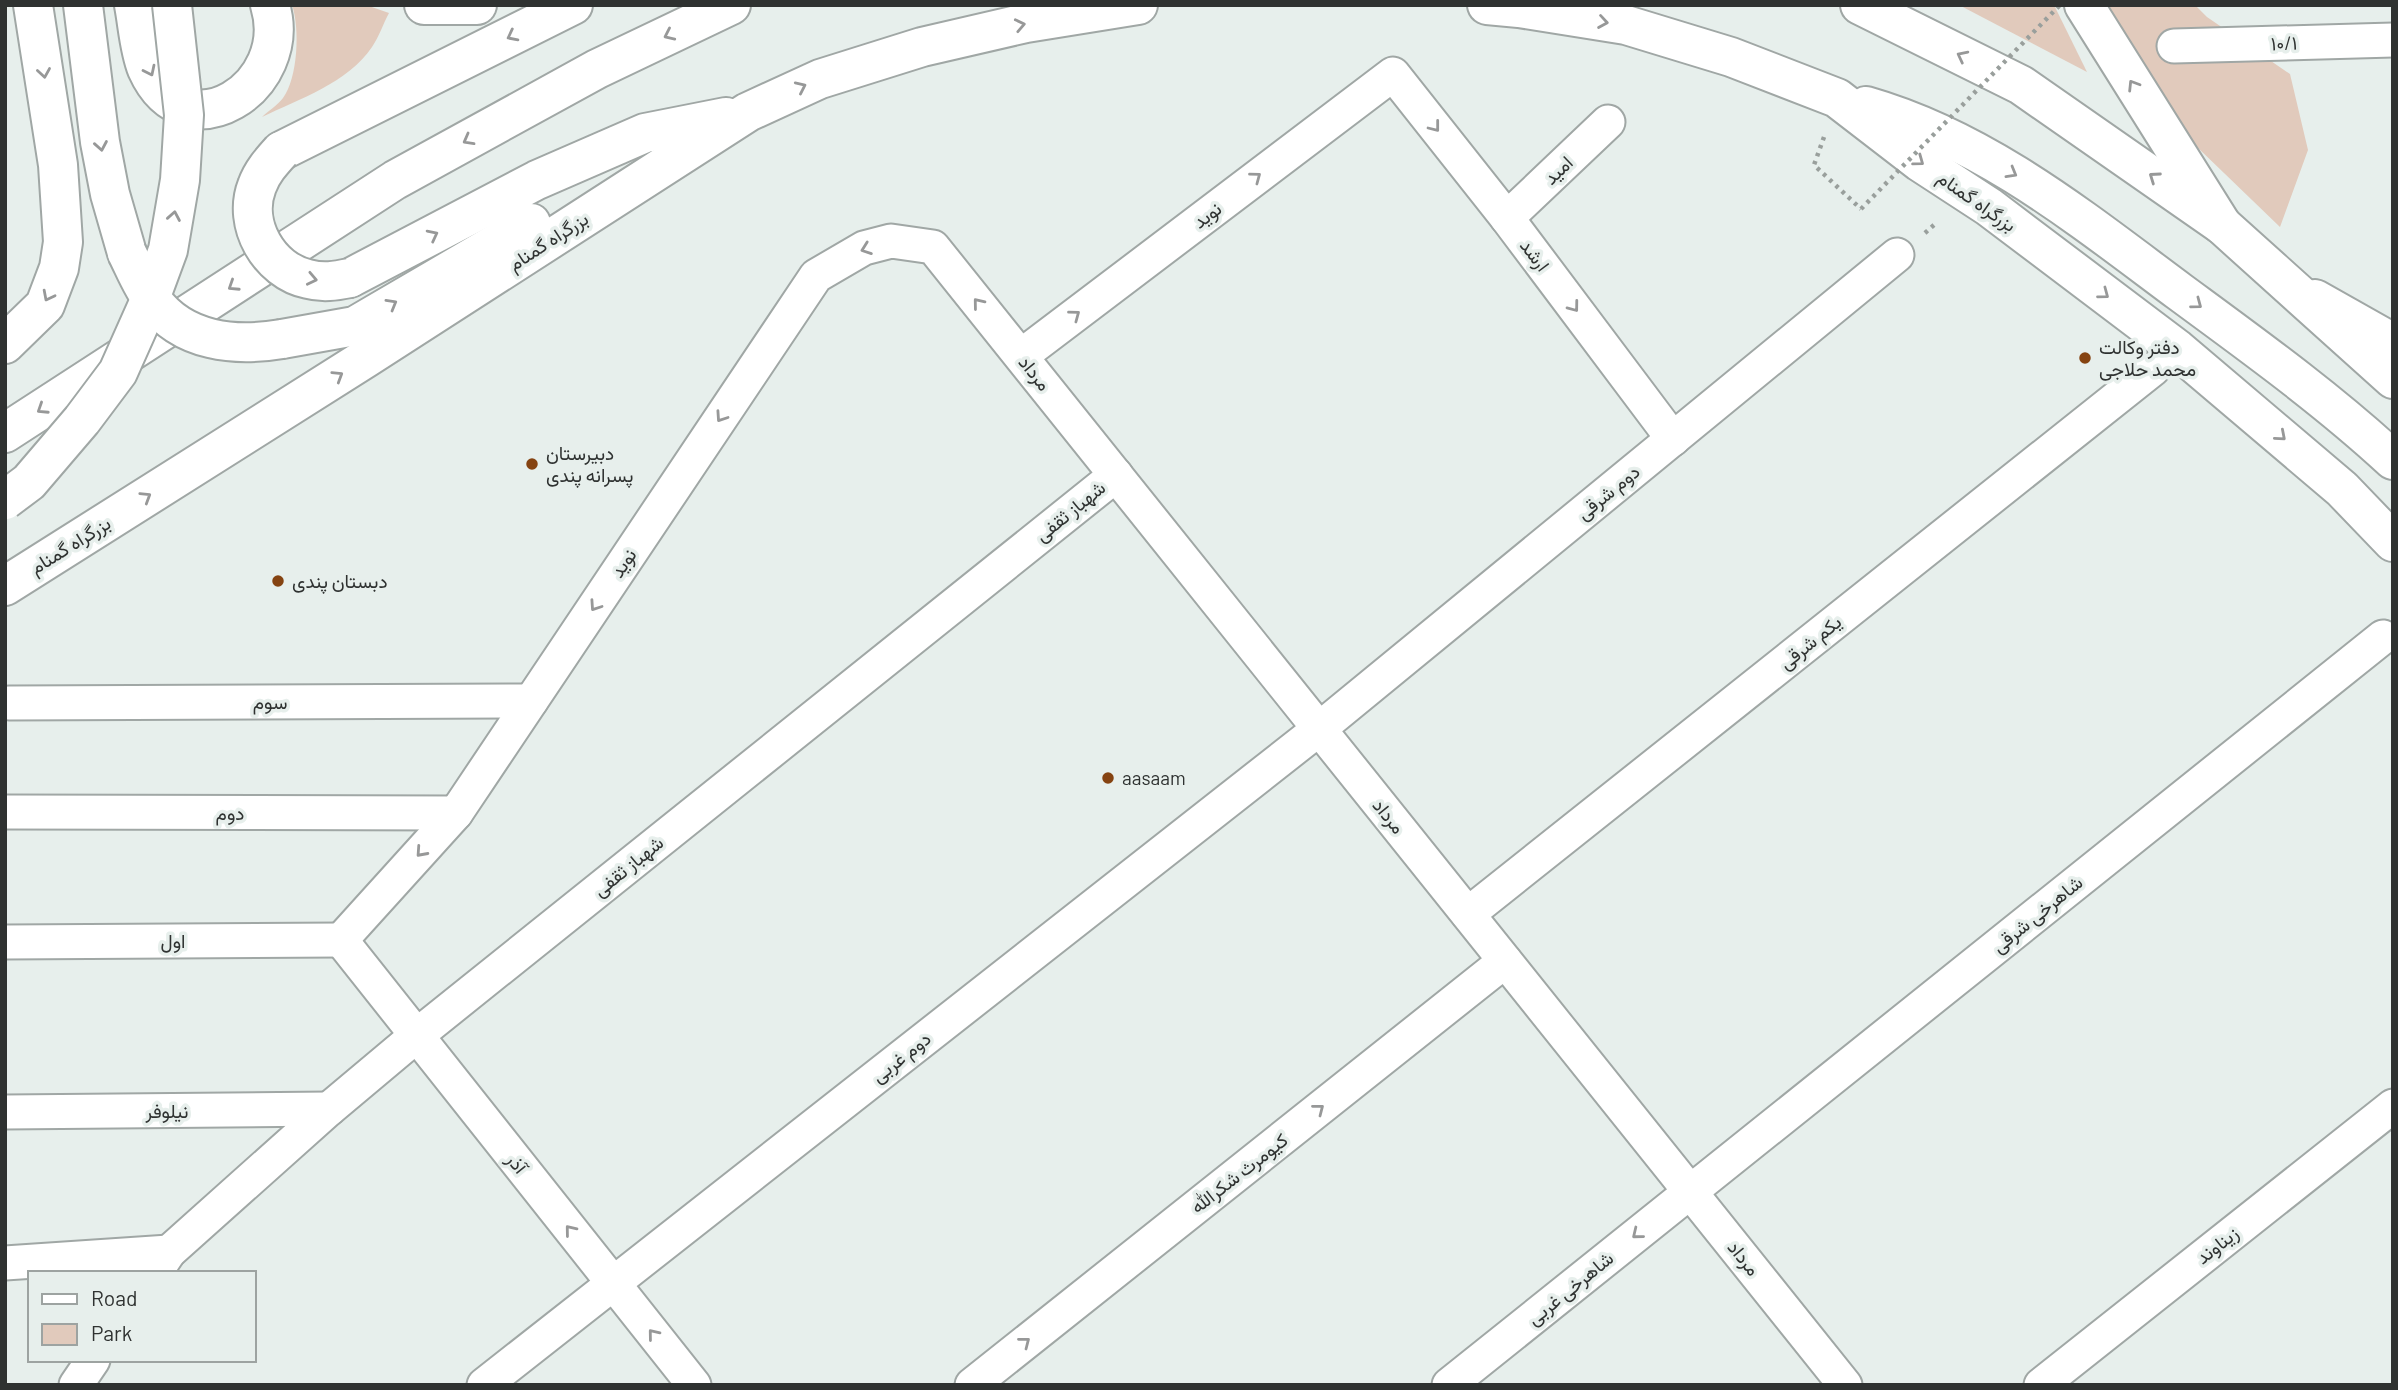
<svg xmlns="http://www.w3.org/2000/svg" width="2398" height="1390" font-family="Barlow,Vazirmatn,sans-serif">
<rect width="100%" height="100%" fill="#e7efec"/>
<!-- green -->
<g fill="#e1cabc">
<path d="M292,5H366L389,13C383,24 379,37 372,47C348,83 299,99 262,117C268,111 278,105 283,98C298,78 300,28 292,5Z"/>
<polygon points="1959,5 2054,5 2087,72"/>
<polygon points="2107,5 2195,5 2207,17 2290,74 2308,150 2280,227 2196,146 2143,68"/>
</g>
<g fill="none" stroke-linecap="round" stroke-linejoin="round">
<defs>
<g id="street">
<polyline points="2174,46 2393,40"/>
<polyline points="1507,218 1608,122"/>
<polyline points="1021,356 1393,74 1507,218 1673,439"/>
<polyline points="9,703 531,701"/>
<polyline points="5,812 456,813"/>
<polyline points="1468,914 2153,369"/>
<polyline points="341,940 456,813 816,276 864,248 891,241 933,247 1845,1385"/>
<polyline points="341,940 694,1385"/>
<polyline points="5,942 341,940"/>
<polyline points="5,1112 329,1109"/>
<polyline points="5,1263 169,1252"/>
<polyline points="155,1273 169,1252 329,1109 416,1036 1116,475"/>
<polyline points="76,1385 93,1360"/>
<polyline points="484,1385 1319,729 1897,255"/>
<polyline points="972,1385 1505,961"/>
<polyline points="1449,1385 2383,637"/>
<polyline points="2041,1385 2393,1106"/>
</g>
<g id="secondary">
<polyline points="2084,5 2222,225"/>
<polyline points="2315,299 2393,343"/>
</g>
<g id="highway">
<polyline points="83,5 100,142 110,194 127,253"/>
<path d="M134,5C138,26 139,49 147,69C186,156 295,87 270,5"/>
<polyline points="424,5 477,5"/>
<polyline points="1487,5 1519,8 1626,25 1731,57 1837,98 1920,162 1989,207 2177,349 2342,489 2393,542"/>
<polyline points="1860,5 2021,85 2222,225 2393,379"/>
<path d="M1866,106C1985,140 2083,220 2180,292C2252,345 2327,399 2393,460"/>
<polyline points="281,151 573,5"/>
<polyline points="350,278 537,180 645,133 726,117"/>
<polyline points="282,339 355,326 531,223"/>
<polyline points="5,344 45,305 59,268 63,242 58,165 33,5"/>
<polyline points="5,433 395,180 597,69 731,5"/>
<polyline points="5,586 366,358 748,112 820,79 922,47 1026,23 1138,5"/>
</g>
</defs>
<!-- street casing -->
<use href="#street" stroke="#a0a7a5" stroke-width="37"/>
<!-- secondary casing -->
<use href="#secondary" stroke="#a0a7a5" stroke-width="42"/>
<!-- highway casing -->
<use href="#highway" stroke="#a0a7a5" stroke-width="42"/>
<!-- path -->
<g stroke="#999f9c" stroke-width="4.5" stroke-dasharray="3.5 5" stroke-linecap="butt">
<polyline points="1824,137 1814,165 1861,209"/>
<polyline points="1925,233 1935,224"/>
</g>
<!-- street -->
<use href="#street" stroke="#fff" stroke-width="33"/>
<!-- secondary -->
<use href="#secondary" stroke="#fff" stroke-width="38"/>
<!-- highway -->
<use href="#highway" stroke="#fff" stroke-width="38"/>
<defs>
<g id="highway-bridge">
<path d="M281,151C271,162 262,172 257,186C242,224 269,271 308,279C323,283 335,281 350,278"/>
<path d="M127,253C135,269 142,287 153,301C183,342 235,347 282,339"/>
<polyline points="5,500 29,482 82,420 118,372 147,307 168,250 180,180 184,115 172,5"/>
</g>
</defs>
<!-- highway-bridge casing -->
<use href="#highway-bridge" stroke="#a0a7a5" stroke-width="42" stroke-linecap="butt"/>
<!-- path-bridge -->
<polyline stroke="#999f9c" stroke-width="4.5" stroke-dasharray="3.5 5" stroke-linecap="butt" points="1861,209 2060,5"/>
<!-- highway-bridge -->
<use href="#highway-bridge" stroke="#fff" stroke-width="38"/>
</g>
<!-- one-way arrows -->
<defs><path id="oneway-chevron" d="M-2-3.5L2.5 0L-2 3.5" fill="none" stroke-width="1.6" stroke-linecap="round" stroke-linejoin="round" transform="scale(1.75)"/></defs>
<g stroke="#979898">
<use href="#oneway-chevron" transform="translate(1603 22) rotate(9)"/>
<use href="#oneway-chevron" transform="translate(1020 25) rotate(-12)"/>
<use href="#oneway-chevron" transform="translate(669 35) rotate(155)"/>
<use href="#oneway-chevron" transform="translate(512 36) rotate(153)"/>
<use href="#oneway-chevron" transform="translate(1962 56) rotate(-153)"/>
<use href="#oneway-chevron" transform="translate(150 71) rotate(64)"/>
<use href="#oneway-chevron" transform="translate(44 73) rotate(81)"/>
<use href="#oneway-chevron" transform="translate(2133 85) rotate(-122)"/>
<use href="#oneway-chevron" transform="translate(801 87) rotate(-25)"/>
<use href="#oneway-chevron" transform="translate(1435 127) rotate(52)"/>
<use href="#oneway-chevron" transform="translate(468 140) rotate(151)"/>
<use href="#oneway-chevron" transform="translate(101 146) rotate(80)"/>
<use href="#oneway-chevron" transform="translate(1919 161) rotate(36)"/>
<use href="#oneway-chevron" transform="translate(2012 173) rotate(30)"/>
<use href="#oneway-chevron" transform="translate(1256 177) rotate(-37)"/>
<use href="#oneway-chevron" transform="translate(2154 177) rotate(-145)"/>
<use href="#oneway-chevron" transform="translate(174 216) rotate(-80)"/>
<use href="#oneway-chevron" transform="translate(433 235) rotate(-27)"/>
<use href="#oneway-chevron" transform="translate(866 249) rotate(160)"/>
<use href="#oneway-chevron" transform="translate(312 279) rotate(12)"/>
<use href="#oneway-chevron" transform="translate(233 286) rotate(147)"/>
<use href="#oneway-chevron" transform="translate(2104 294) rotate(37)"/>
<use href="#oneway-chevron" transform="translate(48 296) rotate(117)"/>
<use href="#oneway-chevron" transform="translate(978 303) rotate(-129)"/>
<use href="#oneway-chevron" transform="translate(392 304) rotate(-30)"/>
<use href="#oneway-chevron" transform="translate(2197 304) rotate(37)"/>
<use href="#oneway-chevron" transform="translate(1574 307) rotate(53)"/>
<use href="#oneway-chevron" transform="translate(1075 315) rotate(-37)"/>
<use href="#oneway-chevron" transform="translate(338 376) rotate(-32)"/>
<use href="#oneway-chevron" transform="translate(42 409) rotate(147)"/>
<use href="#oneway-chevron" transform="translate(721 417) rotate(124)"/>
<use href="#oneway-chevron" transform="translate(2281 436) rotate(41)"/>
<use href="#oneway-chevron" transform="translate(146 497) rotate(-32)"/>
<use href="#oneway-chevron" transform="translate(595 606) rotate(124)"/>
<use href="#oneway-chevron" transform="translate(421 852) rotate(132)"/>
<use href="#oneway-chevron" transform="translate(1319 1109) rotate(-38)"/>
<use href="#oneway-chevron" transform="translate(570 1230) rotate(-129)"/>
<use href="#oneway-chevron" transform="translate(1637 1234) rotate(141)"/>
<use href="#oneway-chevron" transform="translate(653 1334) rotate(-129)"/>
<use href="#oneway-chevron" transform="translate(1025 1342) rotate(-38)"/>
</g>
<!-- markers -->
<g fill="#854311" stroke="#e7efec" stroke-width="2.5">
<circle cx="2085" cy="358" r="7"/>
<circle cx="532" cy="464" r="7"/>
<circle cx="278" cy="581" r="7"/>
<circle cx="1108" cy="778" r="7"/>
</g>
<g text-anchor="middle" stroke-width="7" stroke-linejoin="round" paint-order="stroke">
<!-- street labels -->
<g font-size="19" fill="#2f3231" stroke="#e7efec">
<text transform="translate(2284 43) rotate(-2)" y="7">۱۰/۱</text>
<text transform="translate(1558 170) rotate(-44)" y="7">امید</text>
<text transform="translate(1977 201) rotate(35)" y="7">بزرگراه گمنام</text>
<text transform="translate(1207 215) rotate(-37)" y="7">نوید</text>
<text transform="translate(548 241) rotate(-33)" y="7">بزرگراه گمنام</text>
<text transform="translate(1535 255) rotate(53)" y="7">ارشد</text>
<text transform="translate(1035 373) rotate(51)" y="7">مرداد</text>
<text transform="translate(1608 492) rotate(-39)" y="7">دوم شرقی</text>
<text transform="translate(1070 511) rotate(-39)" y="7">شهباز ثقفی</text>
<text transform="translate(70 545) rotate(-32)" y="7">بزرگراه گمنام</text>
<text transform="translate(623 563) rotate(-56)" y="7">نوید</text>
<text transform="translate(1810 642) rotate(-39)" y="7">یکم شرقی</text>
<text x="270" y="709">سوم</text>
<text x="230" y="820">دوم</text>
<text transform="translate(1389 816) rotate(51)" y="7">مرداد</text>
<text transform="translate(628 866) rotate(-39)" y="7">شهباز ثقفی</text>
<text transform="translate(2037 914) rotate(-39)" y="7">شاهرخی شرقی</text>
<text x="173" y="948">اول</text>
<text transform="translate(901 1057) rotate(-38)" y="7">دوم غربی</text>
<text x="167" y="1118">نیلوفر</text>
<text transform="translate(517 1163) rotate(51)" y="7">آذر</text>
<text transform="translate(1239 1173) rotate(-38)" y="7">کیومرث شکرالله</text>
<text transform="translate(2217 1245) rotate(-38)" y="7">زیناوند</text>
<text transform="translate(1744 1258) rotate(51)" y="7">مرداد</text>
<text transform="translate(1570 1288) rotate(-39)" y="7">شاهرخی غربی</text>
</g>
<!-- poi labels -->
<g font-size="19" fill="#2f3231" stroke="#e7efec" text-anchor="start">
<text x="2099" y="354">دفتر وکالت<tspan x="2099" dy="22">محمد حلاجی</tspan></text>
<text x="546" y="460">دبیرستان<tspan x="546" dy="22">پسرانه پندی</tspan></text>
<text x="292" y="588">دبستان پندی</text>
<text x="1122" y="785">aasaam</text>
</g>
</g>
<!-- border -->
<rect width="2398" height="1390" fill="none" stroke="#2f3231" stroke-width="14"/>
<!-- legend -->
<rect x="28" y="1271" width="228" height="91" fill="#e7efec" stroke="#9da3a1" stroke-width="2"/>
<rect x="42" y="1294" width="35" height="10" fill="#ffffff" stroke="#9da3a1" stroke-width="2"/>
<text x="91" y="1306" font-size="21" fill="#2f3231">Road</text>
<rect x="42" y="1324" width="35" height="21" fill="#e1cabc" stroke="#9da3a1" stroke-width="2"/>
<text x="91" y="1341" font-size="21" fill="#2f3231">Park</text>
</svg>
